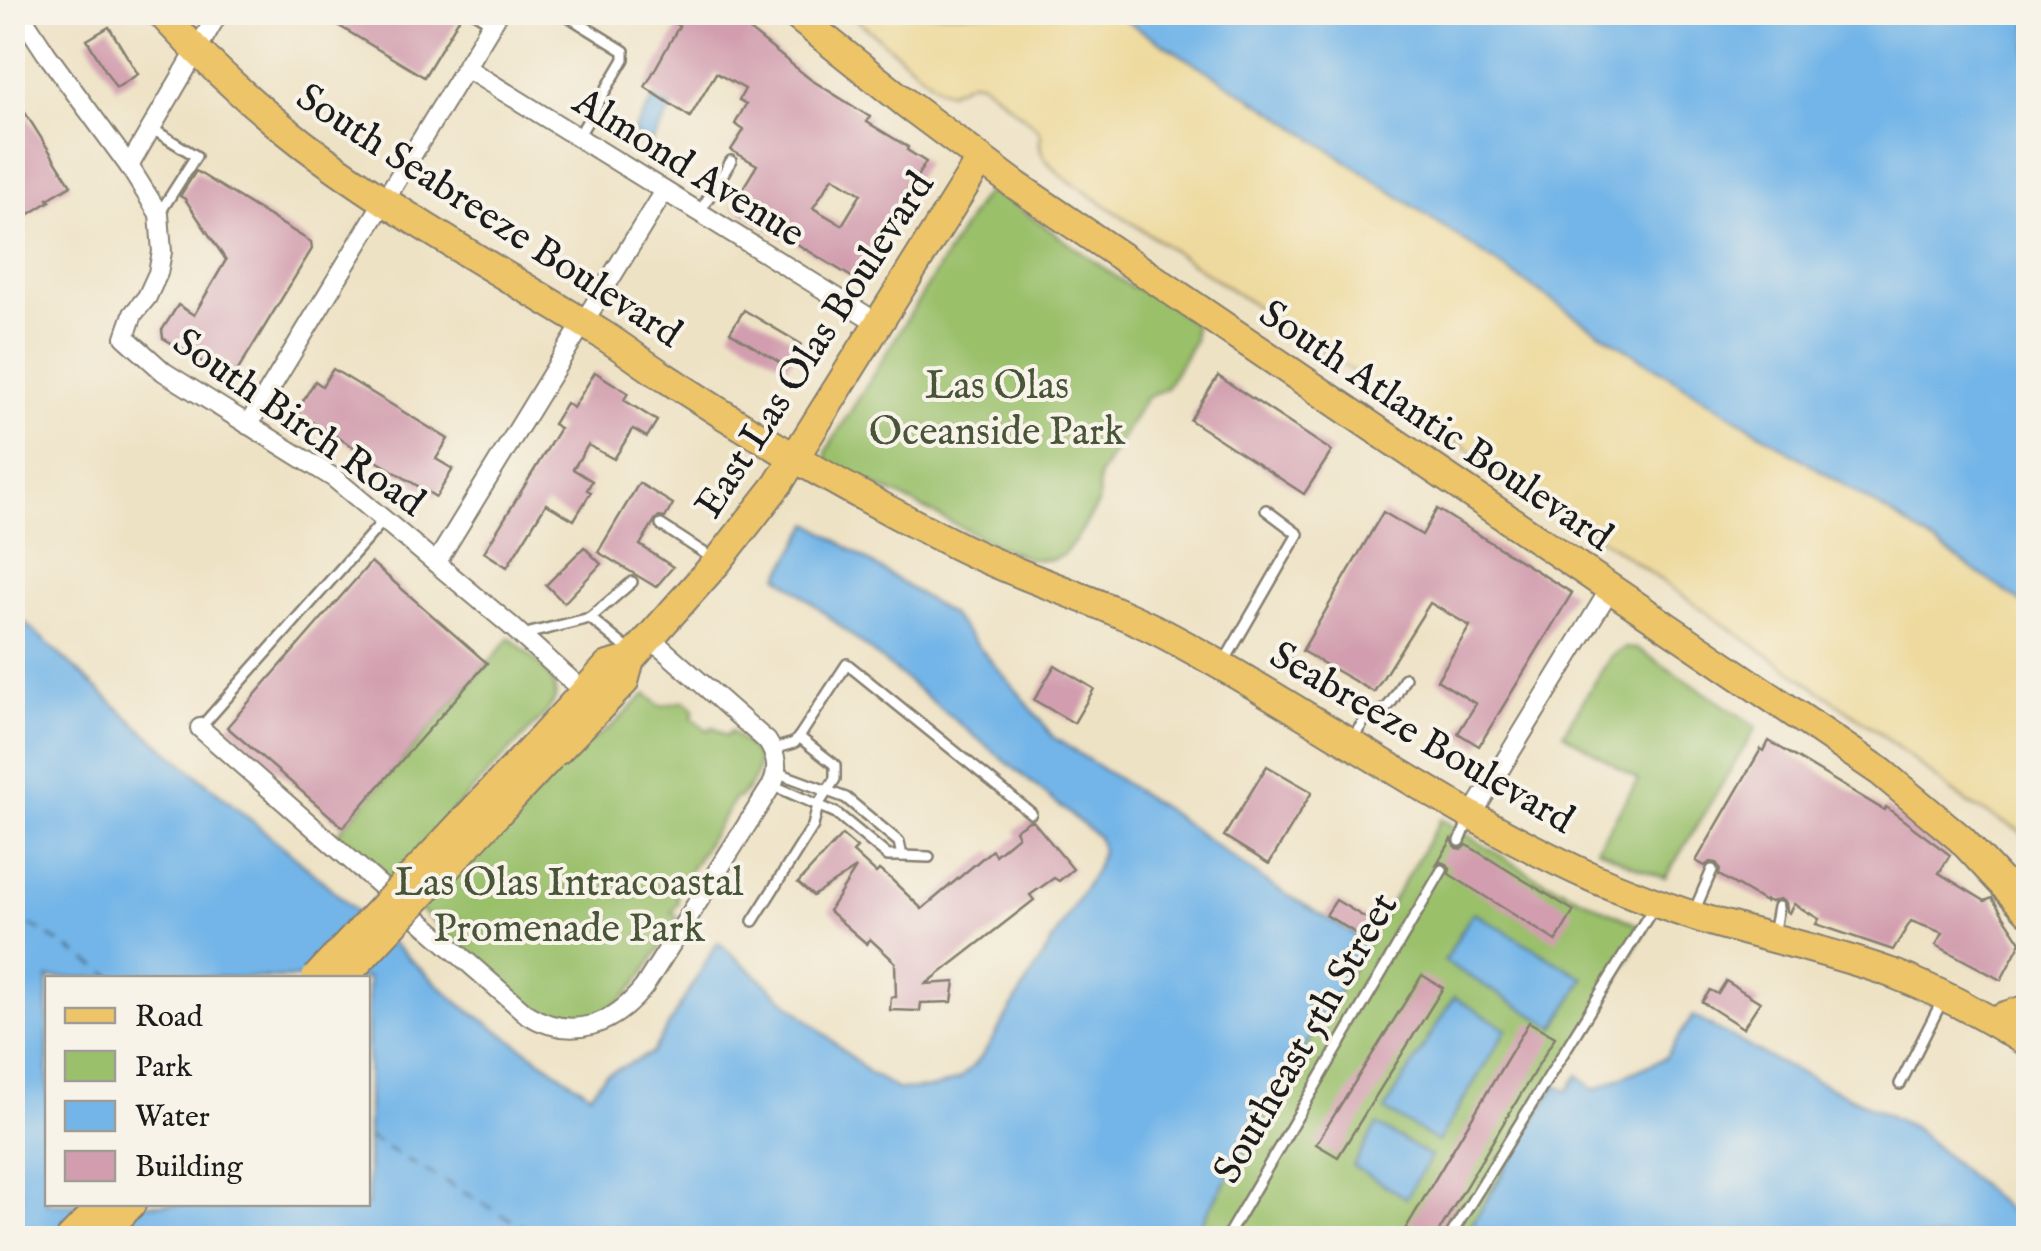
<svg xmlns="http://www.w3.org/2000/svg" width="2041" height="1251" font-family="'IM FELL English',serif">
<rect width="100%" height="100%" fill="#f7f3e8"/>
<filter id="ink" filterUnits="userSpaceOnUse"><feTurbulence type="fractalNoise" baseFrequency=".01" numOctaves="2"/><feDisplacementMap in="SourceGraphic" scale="20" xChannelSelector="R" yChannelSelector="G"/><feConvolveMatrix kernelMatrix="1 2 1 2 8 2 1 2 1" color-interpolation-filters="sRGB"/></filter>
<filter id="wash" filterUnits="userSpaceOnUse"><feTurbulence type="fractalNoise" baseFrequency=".0048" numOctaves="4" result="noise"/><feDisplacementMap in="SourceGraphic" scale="40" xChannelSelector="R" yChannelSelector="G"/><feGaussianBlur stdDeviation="2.25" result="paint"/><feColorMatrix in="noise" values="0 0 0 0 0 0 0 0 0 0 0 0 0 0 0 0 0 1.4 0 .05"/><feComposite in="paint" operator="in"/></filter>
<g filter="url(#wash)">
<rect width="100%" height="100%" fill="#eee2c5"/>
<!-- green -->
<g fill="#9ac06b" stroke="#5b6e44" stroke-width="2.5">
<polygon points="987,192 1002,196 1129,286 1163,299 1194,323 1194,341 1166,388 1145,399 1099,476 1098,504 1075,541 1063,555 1051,560 1030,559 1004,549 895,494 850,476 826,461 827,450 978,203"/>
<path d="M510,638C524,651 561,677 555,699C554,702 547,712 545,714L449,815L484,848L575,751L610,728L646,694L660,706L685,701L694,709L692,718L707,730L714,727L726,736L731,731C751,750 768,756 751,784C746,792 742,796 734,800L677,891L678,903L672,913L678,916C643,975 609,1056 527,1003L335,836Z"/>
<polygon points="1625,648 1638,649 1757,727 1665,878 1631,865 1597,848 1638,780 1563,733 1611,656"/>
<polygon points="1441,819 1534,876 1646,929 1464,1238 1192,1238"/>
</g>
<!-- sand -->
<path fill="#eeda9e" stroke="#857b5d" stroke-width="2.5" d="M849,13H1113L1279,115L1585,323L1914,529L2028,607V841L2019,830L1967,803L1877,731L1603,540L1062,176C1049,163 1036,155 1041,135L1036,127L982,83L971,81L949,92L938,88Z"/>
<!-- water -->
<g fill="#73b5e8" stroke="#486882" stroke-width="2.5" fill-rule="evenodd">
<polygon points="1113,13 2028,13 2028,607 1914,529 1585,323 1279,115"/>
<polygon points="654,98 672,108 651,144 633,133"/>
<path d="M810,523L951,615L1019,693L1053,737L1169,812L1269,884L1367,942L1192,1238H13L12,611L138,726L299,860L460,1004L590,1094L605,1075L652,1053L718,942L868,1072L899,1090L934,1088L960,1079L983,1055L1096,869L1102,850L1098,837L779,576ZM48,978H368V1204H48Z"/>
<polygon points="1473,912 1584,978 1555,1028 1444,961"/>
<polygon points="1454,997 1507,1029 1438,1142 1385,1110"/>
<polygon points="1693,1016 1775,1061 1913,1127 2028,1227 2028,1238 1464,1238 1556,1085 1567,1091 1578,1075 1594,1090 1665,1058"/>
<polygon points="1377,1125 1431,1157 1406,1198 1353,1166"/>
</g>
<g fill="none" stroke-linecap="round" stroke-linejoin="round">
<!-- ferry -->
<g stroke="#3f596e" stroke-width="2.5" stroke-dasharray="12 10" stroke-linecap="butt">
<polyline points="12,913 115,978"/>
<polyline points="368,1137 543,1238"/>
</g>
</g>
<g id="blocks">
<!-- building -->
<g fill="#d29eaf" fill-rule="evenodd">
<polygon points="316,12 463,12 424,77"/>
<path d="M654,12H727L810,79L870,117L867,122L908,147L907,150L926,162L855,279L792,241L791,243L732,206L757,165L731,150L744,130L735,124L746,104L739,100L745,89L716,73L690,117L645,87L679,26ZM833,177L861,194L842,225L813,208Z"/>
<polygon points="109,27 138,74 116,88 87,40"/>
<polygon points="12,92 71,185 48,199 50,201 12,225"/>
<polygon points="196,171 311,242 312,249 232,380 163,338 162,330 178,305 194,315 226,260 185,199 180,196"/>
<polygon points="744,310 801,344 787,367 730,332"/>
<polygon points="333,369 448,439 436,459 453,469 436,497 296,412 315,381 322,386"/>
<polygon points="595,372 628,393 624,400 657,421 647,437 633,429 614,459 588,445 573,469 592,481 587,490 591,492 574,520 546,504 507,567 484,552 560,428 553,424 566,403 573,408"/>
<polygon points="1218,376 1332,451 1304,494 1190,420"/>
<polygon points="639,483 673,504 665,518 658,517 655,520 640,545 673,567 656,587 598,552"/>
<polygon points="1437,509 1572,593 1479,746 1458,733 1476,704 1437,680 1470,626 1430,603 1374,692 1302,651 1383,512 1422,535"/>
<polygon points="584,547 601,564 564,603 546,585"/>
<polygon points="371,562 487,663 343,827 227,727"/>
<polygon points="1055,665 1094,689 1074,723 1034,700"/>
<polygon points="1769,741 1884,810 1886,807 1950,855 1939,873 1985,901 1992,898 2021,942 2001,980 1936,945 1943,933 1911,921 1893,950 1816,924 1819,919 1794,904 1789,913 1786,911 1785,903 1780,899 1771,902 1766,900 1765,902 1719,875 1720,868 1716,863 1710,862 1705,866 1696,861 1761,749 1764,751"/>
<polygon points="1267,766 1312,792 1269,864 1224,836"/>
<polygon points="1029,821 1033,821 1073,869 1059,881 1054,878 1030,895 1034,900 926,984 955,982 952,1002 921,1003 920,1011 890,1010 891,997 896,997 895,962 870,939 867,944 829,911 856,868 813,896 798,883 842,835 857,848 853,852 876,873 879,870 891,879 922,909 992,850 995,855 1018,836 1015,830"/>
<polygon points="1452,839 1456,848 1462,849 1467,845 1574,911 1556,941 1449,874 1450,869 1447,864 1441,862 1437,864"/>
<polygon points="1336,900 1372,922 1362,937 1326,915"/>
<polygon points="1422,975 1443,988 1338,1157 1316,1144"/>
<polygon points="1726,981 1760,1002 1743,1028 1702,1002 1710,990 1718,994"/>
<polygon points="1529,1022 1555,1037 1435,1238 1400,1238"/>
</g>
</g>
</g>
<g filter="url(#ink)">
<use href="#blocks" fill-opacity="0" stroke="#857f70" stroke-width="2.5"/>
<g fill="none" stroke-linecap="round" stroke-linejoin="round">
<defs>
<g id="lane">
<polyline points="474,12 493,24"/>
<polyline points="561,12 624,51 624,59 578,137"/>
<polyline points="151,128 196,156 159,214"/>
<polyline points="699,213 731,161"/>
<polyline points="661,525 715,560"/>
<polyline points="590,618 630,651"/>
<polyline points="522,635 590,618 632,582"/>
<polyline points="1224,662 1298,534 1266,510"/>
<polyline points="1282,663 1290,664 1318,681"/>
<polyline points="1341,695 1370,712 1352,739"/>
<path d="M1370,712C1390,715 1396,693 1405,678"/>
<polyline points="200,728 383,521"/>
<polyline points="773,749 794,743 799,737"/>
<polyline points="772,785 836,813 888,856 902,856 899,842 846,798 776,772"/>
<polyline points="1460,841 1470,817"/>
<polyline points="902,856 929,857"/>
<polyline points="1693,914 1712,870"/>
<polyline points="753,921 813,826 818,805 835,779 835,765 799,737 847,664 1031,813"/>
<polyline points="1773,935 1778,907"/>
<polyline points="1900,1084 1943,999"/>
<polyline points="1226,1238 1442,870"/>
<polyline points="1449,1238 1655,905"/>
</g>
<g id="street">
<polyline points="19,12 46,53 129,166 159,214 162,252 158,273 147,297 133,314 125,337 164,372 334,478 510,625 584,692"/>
<polyline points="466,68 878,323"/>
<polyline points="129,166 219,12"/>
<polyline points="248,425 499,12"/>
<polyline points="436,563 664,191"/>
<path d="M200,728L528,1015C573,1041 614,1025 644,987L772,785C779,769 777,756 767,741L650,638"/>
<polyline points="1472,815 1610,589"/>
</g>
<g id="primary">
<path d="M160,12C204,60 251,104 303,144C397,215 503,273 603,335C625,349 644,364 666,378C759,439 856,495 956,545C1023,579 1097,599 1164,634C1310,711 1445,812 1596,879C1639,897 1683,914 1728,926C1784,942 1840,954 1894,974C1941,992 1986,1017 2028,1043"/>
<polyline points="792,12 907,104 1017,186 1881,772 1961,839 2028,911"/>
<polyline points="544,736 608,666 630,660"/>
<polyline points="558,750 624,682 630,660 718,561 778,484 981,159"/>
<polyline points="2005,1016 2028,1009"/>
<polyline points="71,1238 104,1204"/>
<polyline points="99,1238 131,1204"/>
</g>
</defs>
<!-- lane casing -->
<use href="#lane" stroke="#857f70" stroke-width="14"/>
<!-- street casing -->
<use href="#street" stroke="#857f70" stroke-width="22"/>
<!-- primary casing -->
<use href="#primary" stroke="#857f70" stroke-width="32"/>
<!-- lane -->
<use href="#lane" stroke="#fff" stroke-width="9"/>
<!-- street -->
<use href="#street" stroke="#fff" stroke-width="18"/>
<!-- primary -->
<use href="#primary" stroke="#eec469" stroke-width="28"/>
<defs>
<g id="primary-bridge">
<polyline points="316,978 544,736"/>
<polyline points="343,978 550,757"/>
</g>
</defs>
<!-- primary-bridge casing -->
<use href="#primary-bridge" stroke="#857f70" stroke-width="32" stroke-linecap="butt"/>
<!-- primary-bridge -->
<use href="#primary-bridge" stroke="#eec469" stroke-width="28"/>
</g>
</g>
<g text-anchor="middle" stroke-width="8" stroke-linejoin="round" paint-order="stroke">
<!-- street labels -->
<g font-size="40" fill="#1c1c1c" stroke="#f7f3e8">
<text transform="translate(690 166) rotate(32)" y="14">Almond Avenue</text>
<text transform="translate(490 214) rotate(33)" y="14">South Seabreeze Boulevard</text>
<text transform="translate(813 344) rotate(-57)" y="14">East Las Olas Boulevard</text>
<text transform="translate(300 421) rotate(35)" y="14">South Birch Road</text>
<text transform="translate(1437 424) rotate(34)" y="14">South Atlantic Boulevard</text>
<text transform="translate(1423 736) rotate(30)" y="14">Seabreeze Boulevard</text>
<text transform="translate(1304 1037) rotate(-60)" y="14">Southeast 5th Street</text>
</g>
<!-- park labels -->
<g font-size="40" fill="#485538" stroke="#f7f3e8">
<text x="997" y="398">Las Olas<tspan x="997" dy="46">Oceanside Park</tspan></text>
<text x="569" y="895">Las Olas Intracoastal<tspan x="569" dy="46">Promenade Park</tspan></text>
</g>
</g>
<!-- margin -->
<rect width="2041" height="1251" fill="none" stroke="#f7f3e8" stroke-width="50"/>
<!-- legend -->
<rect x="45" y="976" width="325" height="230" fill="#f7f3e8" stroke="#9f9d96" stroke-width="2.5"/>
<rect x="65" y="1008" width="50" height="15" fill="#eec469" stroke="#9f9d96" stroke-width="2.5"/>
<text x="135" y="1026" font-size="30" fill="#1c1c1c">Road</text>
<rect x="65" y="1051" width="50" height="30" fill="#9ac06b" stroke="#9f9d96" stroke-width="2.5"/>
<text x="135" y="1076" font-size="30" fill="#1c1c1c">Park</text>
<rect x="65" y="1101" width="50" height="30" fill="#73b5e8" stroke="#9f9d96" stroke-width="2.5"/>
<text x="135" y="1126" font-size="30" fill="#1c1c1c">Water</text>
<rect x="65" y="1151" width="50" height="30" fill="#d29eaf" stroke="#9f9d96" stroke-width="2.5"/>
<text x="135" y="1176" font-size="30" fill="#1c1c1c">Building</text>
</svg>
